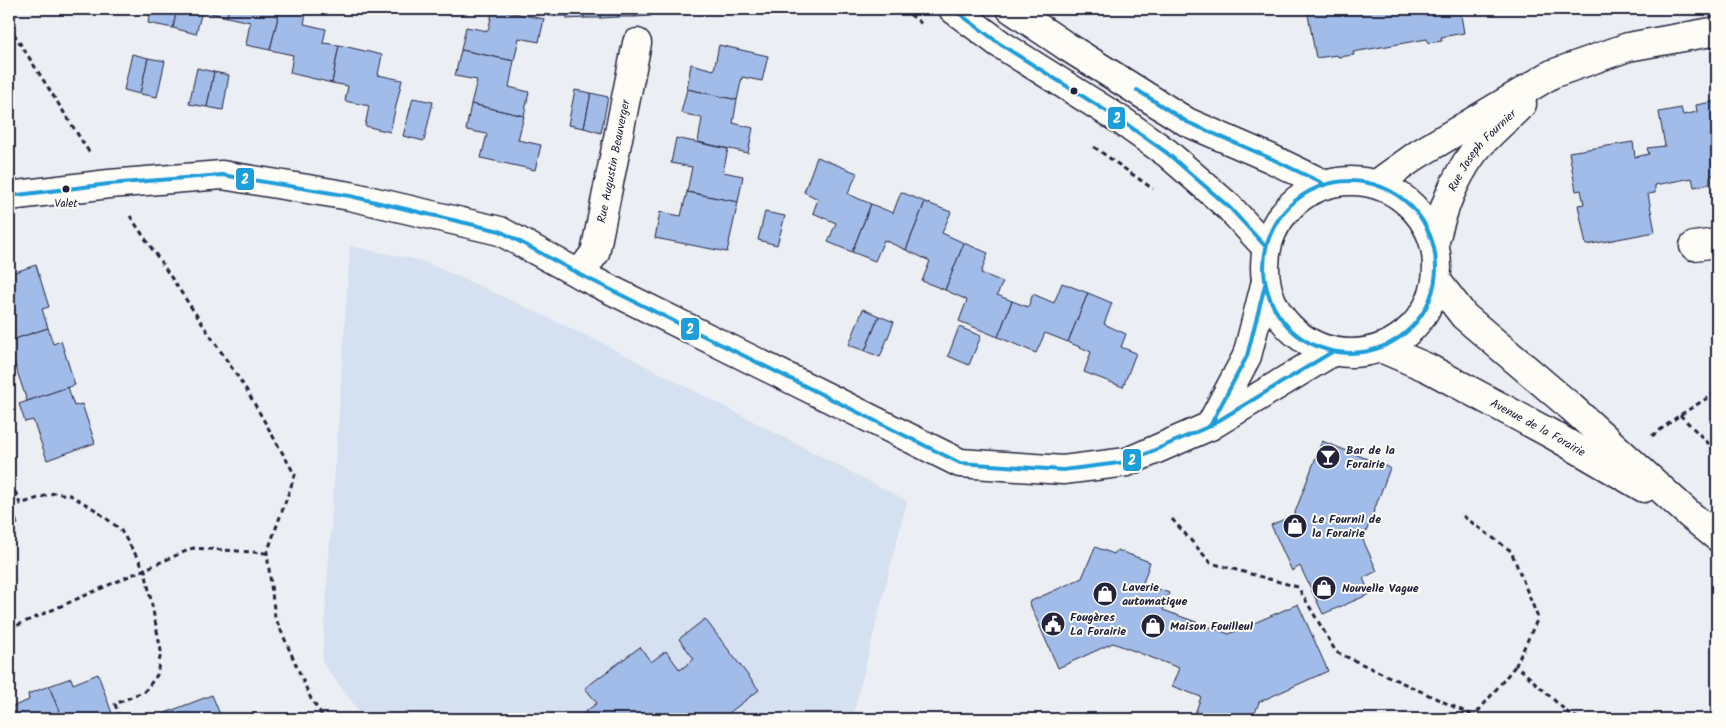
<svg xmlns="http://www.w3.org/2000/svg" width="1726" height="728" font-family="Kalam,sans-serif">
<rect width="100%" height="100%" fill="#ebeff4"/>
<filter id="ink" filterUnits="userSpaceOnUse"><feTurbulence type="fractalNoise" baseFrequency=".02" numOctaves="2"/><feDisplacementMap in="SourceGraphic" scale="10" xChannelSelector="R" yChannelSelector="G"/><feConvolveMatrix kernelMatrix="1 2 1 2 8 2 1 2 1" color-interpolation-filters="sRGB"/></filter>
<g filter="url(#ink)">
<!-- built -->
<polygon fill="#d5e0f1" points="350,246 423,261 480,286 594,339 907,501 852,719 365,719 322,662"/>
<!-- building -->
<g fill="#a2bce9" stroke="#22223b">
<polygon points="151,9 177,9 173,28 148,23"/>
<polygon points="177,9 229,9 227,17 202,11 196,34 173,28"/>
<polygon points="229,9 280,9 270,50 246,45 250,22 227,17"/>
<polygon points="280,9 307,9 304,24 326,29 323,43 339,45 332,83 290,73 293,55 270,50"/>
<polygon points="493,9 544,19 539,42 519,38 514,61 461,50 466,27 488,31"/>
<polygon points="542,9 567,9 567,16 548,16 548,9"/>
<polygon points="567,9 583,9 583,13 567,12"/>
<polygon points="583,9 601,9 601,12 583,13"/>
<polygon points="601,9 618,9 618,11 601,12"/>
<polygon points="1307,9 1460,9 1464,33 1441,37 1442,41 1428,43 1427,39 1353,52 1354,55 1338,57 1337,55 1316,58"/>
<polygon points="651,10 651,16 635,17 635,11"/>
<polygon points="618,11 618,17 600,18 601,12"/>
<rect x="618" y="11" width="17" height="6"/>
<polygon points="567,12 583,13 585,18 567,19"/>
<polygon points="601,12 600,18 585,18 583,13"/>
<polygon points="339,45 382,55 378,75 402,80 390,132 365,126 369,106 345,101 348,86 332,83"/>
<polygon points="719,45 768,56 762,81 742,77 737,100 687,89 691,64 714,70"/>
<polygon points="461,50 514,61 509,87 529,92 524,116 471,104 477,80 455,76"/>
<polygon points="132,54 148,58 140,94 124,90"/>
<polygon points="148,58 165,61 157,97 140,94"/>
<polygon points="197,68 214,72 207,107 189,104"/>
<polygon points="214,72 229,75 223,110 207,107"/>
<polygon points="687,89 737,100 733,123 753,128 748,153 698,142 702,118 681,113"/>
<polygon points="575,90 591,93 584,128 568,125"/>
<polygon points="591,93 608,97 601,133 584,128"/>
<polygon points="413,98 433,102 424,141 403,136"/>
<polygon points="1717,101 1717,174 1710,176 1710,184 1694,187 1692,178 1655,185 1655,193 1648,194 1655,232 1586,245 1578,205 1584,204 1581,190 1576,191 1569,152 1633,142 1635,157 1649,154 1647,148 1665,146 1659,112 1681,108 1683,115 1697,112 1696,105"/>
<polygon points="471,104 524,116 518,140 541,145 535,170 481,158 487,134 466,130"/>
<polygon points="676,138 728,149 723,172 743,176 738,202 687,192 692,167 671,163"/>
<polygon points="817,157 857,173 848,194 871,204 852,252 828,242 836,223 813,213 818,199 804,192"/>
<polygon points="687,192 738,202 727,252 655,238 660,212 681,216"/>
<polygon points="901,192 925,202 906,250 884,240 875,261 852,252 871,204 893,213"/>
<polygon points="925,202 951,212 942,233 964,243 945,290 922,281 930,261 906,250"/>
<polygon points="765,212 785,216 777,245 758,240"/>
<polygon points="964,243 988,253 981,273 1003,282 997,295 1012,301 998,337 959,321 967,300 945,290"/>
<polygon points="36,265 49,307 42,309 48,328 9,341 9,274"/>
<polygon points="1062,283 1088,293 1068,342 1045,333 1036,353 998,337 1012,301 1028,307 1033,294 1054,303"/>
<polygon points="1088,293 1112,303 1104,324 1126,334 1121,347 1136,353 1123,387 1084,372 1091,352 1068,342"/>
<polygon points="863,309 879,316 865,351 849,345"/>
<polygon points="879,316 894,322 880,357 865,351"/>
<polygon points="959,327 981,336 969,365 948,356"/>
<polygon points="48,328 53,344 61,341 75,385 27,401 13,359 9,360 9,341"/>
<polygon points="68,387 74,406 82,404 95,443 47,460 33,420 25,422 19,404"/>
<polygon points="1322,441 1390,468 1363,540 1377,571 1363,578 1370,594 1323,614 1300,566 1292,571 1271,525 1294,515"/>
<polygon points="9,499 18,524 9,527"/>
<polygon points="1095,547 1114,554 1117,550 1150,562 1143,583 1169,593 1163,610 1229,634 1298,604 1328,671 1259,702 1253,719 1193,719 1201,697 1172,686 1179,668 1113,643 1058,668 1029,602 1082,578"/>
<polygon points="705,619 759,690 721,719 576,719 597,703 585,688 640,647 651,662 666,651 680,670 694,659 679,639"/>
<polygon points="98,674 114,719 62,719 49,686 71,678 73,684"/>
<polygon points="49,686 62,719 9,719 9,708 29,700 28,694"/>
<polygon points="212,695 222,719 167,719 165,713"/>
</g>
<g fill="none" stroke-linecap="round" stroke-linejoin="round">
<defs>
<g id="minor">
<polyline points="1378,183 1417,155 1552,74 1628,47 1717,31"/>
<polyline points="9,196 109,184 222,175 350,196 500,231 579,274 960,463 1063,470 1127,462 1210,426 1332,352"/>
<path id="s1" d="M1435,241C1443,209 1453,181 1473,153C1486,136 1507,119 1522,104"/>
<polyline points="1694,246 1717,243"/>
<path id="s2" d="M579,274L595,253L637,43"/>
<polyline points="1210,426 1247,356 1265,285"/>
</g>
<g id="major">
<polyline points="953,9 1000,44 1122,121 1167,153 1230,208 1265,246"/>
<polyline points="1011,9 1066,46 1187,122 1270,158 1322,183"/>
<circle cx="1351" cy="267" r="86"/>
<polyline points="1437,281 1464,316 1571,407 1690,515 1717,537"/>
<path id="s3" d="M1381,348L1428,368L1553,435L1644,488"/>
</g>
</defs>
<!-- minor casing -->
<use href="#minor" stroke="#22223b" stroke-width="31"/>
<!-- major casing -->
<use href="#major" stroke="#22223b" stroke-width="31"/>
<!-- path -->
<g stroke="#22223b" stroke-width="3" stroke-dasharray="5 4" stroke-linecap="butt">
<polyline points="903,9 922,24"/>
<polyline points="9,26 89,152"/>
<polyline points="1094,147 1153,189"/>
<polyline points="130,216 246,389 295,475 267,553 275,617 311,699 325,719"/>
<polyline points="1680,415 1717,452"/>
<polyline points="1652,436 1680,415 1717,392"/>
<polyline points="9,475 20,504 54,493 70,495 94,509 120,529 145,570 161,651 157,675 145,691 115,704 120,719"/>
<polyline points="1463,516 1511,551 1538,618 1516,665 1567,712 1579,719"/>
<polyline points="1172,519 1211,563 1298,587 1336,652 1474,716"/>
<polyline points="9,629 193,548 267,553"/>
<polyline points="1472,719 1516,665"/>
</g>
<!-- minor -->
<use href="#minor" stroke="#fdfcf7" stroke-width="28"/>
<!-- major -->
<use href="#major" stroke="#fdfcf7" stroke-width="28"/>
<defs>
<g id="bus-1">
<polyline points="953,9 1000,44 1122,121 1167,153 1230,208 1265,246"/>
<polyline points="1137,90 1187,122 1270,158 1322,183"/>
<circle cx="1350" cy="267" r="86"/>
<polyline points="9,196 109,184 222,175 350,196 500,231 579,274 960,463 1063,470 1127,462 1210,426 1247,356 1265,285"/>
<polyline points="1208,427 1332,352"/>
</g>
</defs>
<!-- bus-1 casing -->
<use href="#bus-1" stroke="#fdfcf7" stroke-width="8"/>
<!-- bus-1 -->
<use href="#bus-1" stroke="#1d9dd9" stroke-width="4"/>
</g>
</g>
<!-- icons -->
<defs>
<symbol id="bar-disc" viewBox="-11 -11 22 22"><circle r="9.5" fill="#22223b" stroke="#fdfcf7"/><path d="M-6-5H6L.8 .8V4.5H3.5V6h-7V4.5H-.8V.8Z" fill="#fff"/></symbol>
<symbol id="shop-disc" viewBox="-11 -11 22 22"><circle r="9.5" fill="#22223b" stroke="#fdfcf7"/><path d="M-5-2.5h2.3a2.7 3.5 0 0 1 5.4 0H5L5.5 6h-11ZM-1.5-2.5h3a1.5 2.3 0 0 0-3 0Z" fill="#fff"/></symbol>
<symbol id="civic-disc" viewBox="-11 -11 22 22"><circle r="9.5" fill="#22223b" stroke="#fdfcf7"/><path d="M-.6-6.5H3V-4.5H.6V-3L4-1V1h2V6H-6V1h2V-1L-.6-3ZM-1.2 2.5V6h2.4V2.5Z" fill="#fff"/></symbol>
</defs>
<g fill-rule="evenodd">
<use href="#bar-disc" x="1314" y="443" width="28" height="28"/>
<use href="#shop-disc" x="1281" y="512" width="28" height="28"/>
<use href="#shop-disc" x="1310" y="574" width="28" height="28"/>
<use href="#shop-disc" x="1091" y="580" width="28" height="28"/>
<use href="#civic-disc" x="1039" y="610" width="28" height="28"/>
<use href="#shop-disc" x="1139" y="612" width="28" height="28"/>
</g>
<!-- markers -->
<g fill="#22223b" stroke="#fdfcf7" stroke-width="2">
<circle cx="1074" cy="91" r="4.5"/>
<circle cx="66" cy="189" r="4.5"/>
</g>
<g text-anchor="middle" stroke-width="4" stroke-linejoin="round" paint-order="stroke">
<!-- bus labels -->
<g font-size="11" fill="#22223b" stroke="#fdfcf7">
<text x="66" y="207">Valet</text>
</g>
<!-- street labels -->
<g font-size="12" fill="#22223b" stroke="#fdfcf7">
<text dy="4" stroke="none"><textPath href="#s1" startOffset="104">Rue Joseph Fournier</textPath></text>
<text dy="4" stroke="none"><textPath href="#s2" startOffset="120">Rue Augustin Beauverger</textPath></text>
<text dy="4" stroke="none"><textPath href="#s3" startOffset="176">Avenue de la Forairie</textPath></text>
</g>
<!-- poi labels -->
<g font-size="12" font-weight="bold" fill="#22223b" stroke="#fdfcf7" text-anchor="start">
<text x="1346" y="454">Bar de la<tspan x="1346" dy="14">Forairie</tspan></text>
<text x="1312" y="523">Le Fournil de<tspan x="1312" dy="14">la Forairie</tspan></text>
<text x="1122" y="591">Laverie<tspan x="1122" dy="14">automatique</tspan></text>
<text x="1342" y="592">Nouvelle Vague</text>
<text x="1070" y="621">Fougères<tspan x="1070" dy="14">La Forairie</tspan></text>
<text x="1170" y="630">Maison Fouilleul</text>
</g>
</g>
<g stroke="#fdfcf7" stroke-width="2">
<rect x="1107" y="106" width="19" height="24" rx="5" fill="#1d9dd9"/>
<rect x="235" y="167" width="20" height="24" rx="5" fill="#1d9dd9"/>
<rect x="680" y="317" width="20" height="24" rx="5" fill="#1d9dd9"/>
<rect x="1122" y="448" width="20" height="24" rx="5" fill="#1d9dd9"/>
</g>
<g font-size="14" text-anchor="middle" font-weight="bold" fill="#fff">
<text x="1117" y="123">2</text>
<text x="245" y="184">2</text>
<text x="690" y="334">2</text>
<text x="1132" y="465">2</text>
</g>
<!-- margin -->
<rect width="1726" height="728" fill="none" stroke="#fdfcf7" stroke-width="30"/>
<rect x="15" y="15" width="1696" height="698" fill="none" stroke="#22223b" stroke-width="2" filter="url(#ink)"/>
</svg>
